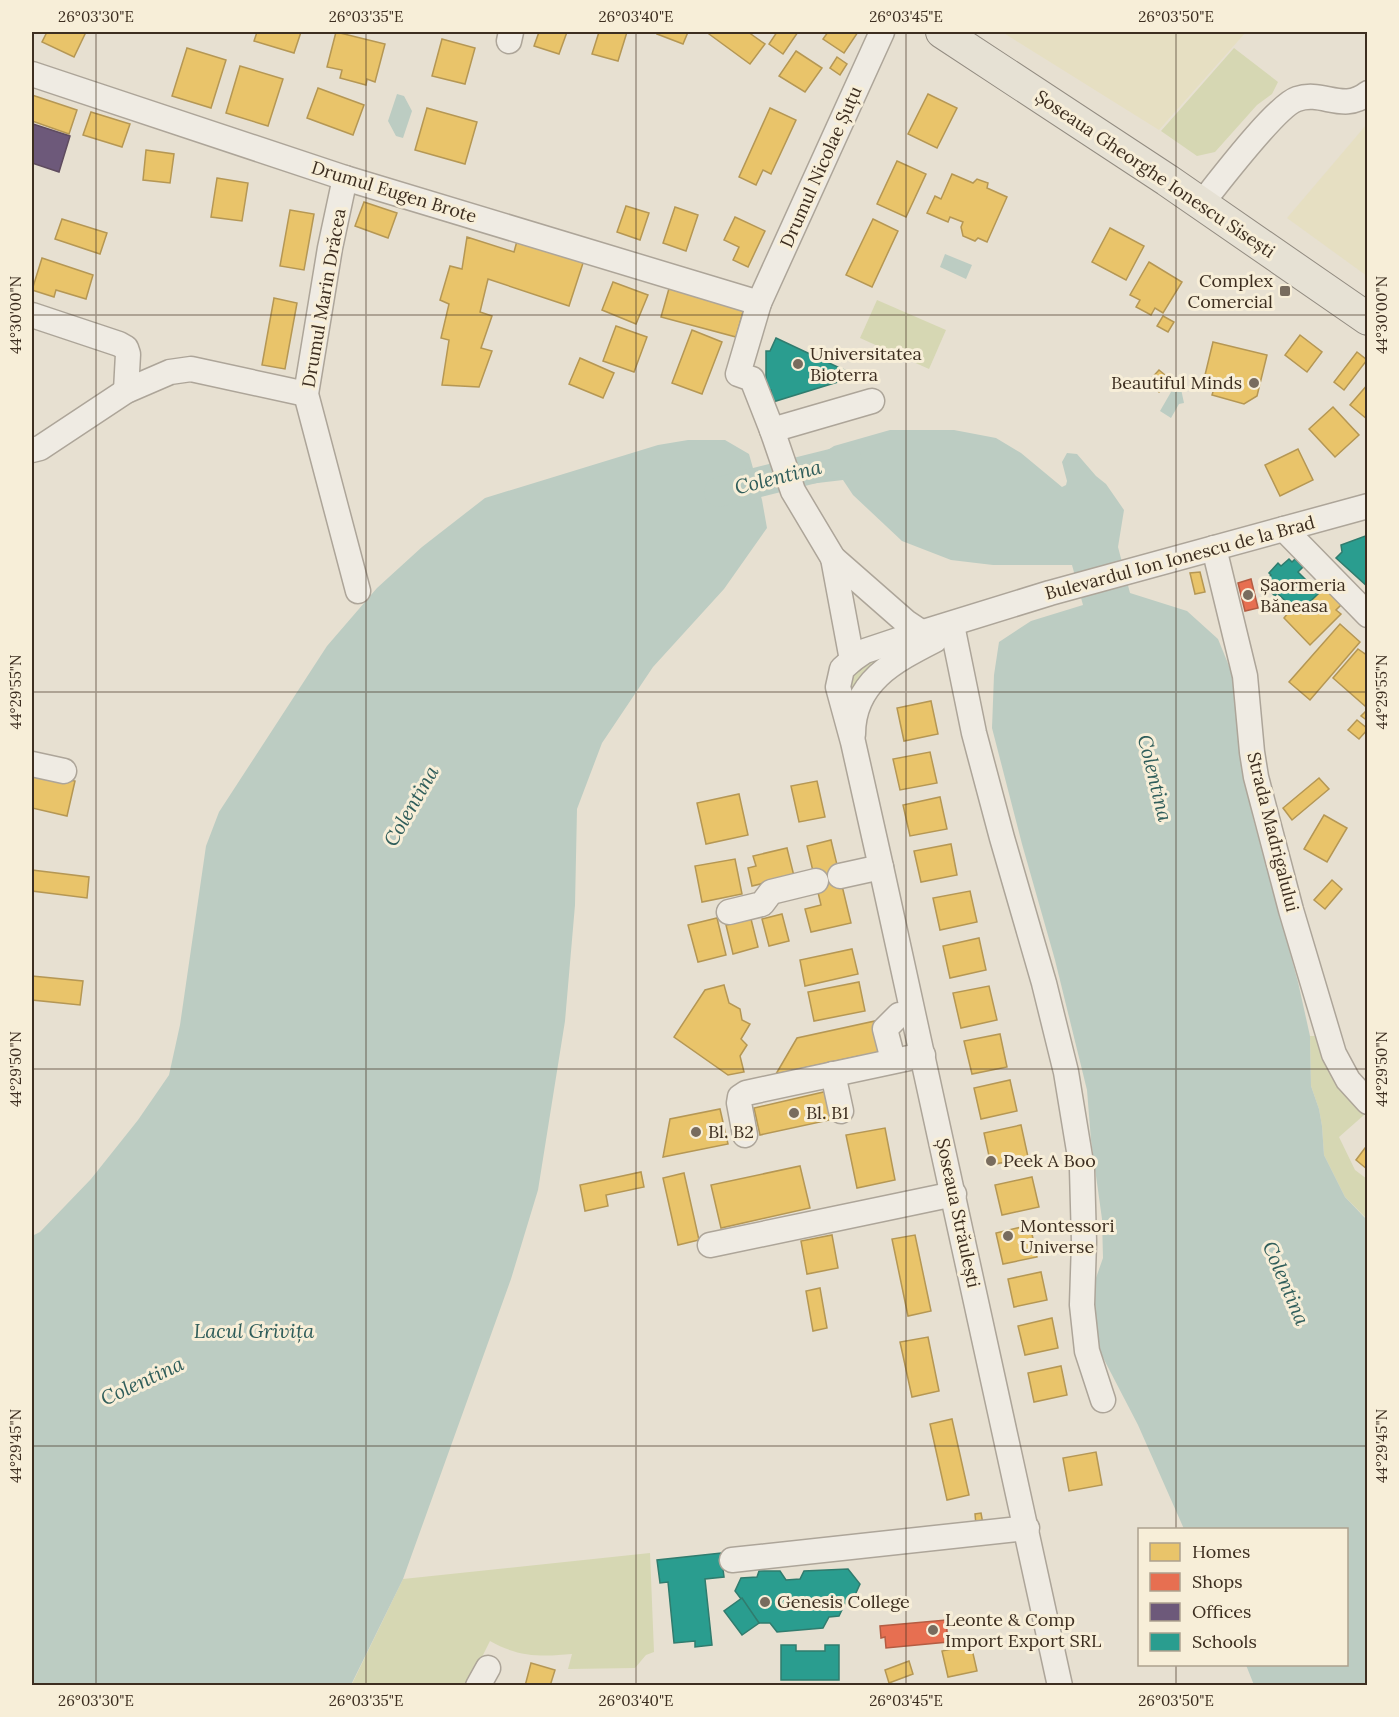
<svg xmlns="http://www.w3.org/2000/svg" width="1399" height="1717" font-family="Lora,serif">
<rect width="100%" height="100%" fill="#e7e0d1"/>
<!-- farmland -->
<g fill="#e6dfc2">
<polygon points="1002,32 1246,32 1159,130"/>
<polygon points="1367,124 1367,276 1287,218"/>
</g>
<!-- green -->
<g fill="#d6d7b3">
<polygon points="1234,48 1278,82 1272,94 1257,105 1215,152 1197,156 1161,131"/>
<polygon points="877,300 946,330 929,369 860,338"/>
<polygon points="889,649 852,701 848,682 853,671"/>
<polygon points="1310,1036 1322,1036 1343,1085 1364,1115 1339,1137 1355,1170 1367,1179 1367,1219 1345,1197 1324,1155 1322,1126 1319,1109 1311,1086"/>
<path d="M650,1553L654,1652L646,1655L635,1668L568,1669L572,1654C541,1657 518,1657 490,1641L468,1685L351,1686L403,1579Z"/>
</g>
<!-- water -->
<g fill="#bcccc2">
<polygon points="397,94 404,96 412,111 403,138 396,136 388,121"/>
<polygon points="945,254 972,265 966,279 940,267"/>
<polygon points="1181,389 1184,403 1179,404 1171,418 1160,411 1171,392"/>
<polygon points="890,430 954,430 996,438 1021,453 1062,487 1066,485 1067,481 1062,462 1067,453 1077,454 1096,476 1106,484 1124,510 1118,547 1130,593 1187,611 1218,639 1227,661 1236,685 1246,778 1253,818 1298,982 1310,1036 1311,1086 1319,1109 1322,1126 1324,1155 1345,1197 1367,1220 1367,1685 1254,1685 1246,1665 1346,1664 1346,1530 1184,1529 1138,1425 1097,1346 1091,1292 1103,1258 1102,1219 1091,1140 1087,1090 1055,960 1022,844 992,728 994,675 999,642 1031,621 1083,605 1072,565 993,565 951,560 902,541 853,495 843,480 809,484 806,464 834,446"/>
<polygon points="688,440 725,440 749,454 762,500 767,528 724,589 653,667 602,743 577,809 575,905 565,1021 538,1190 511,1279 403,1579 351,1685 32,1685 32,1236 40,1232 91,1179 138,1120 169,1075 180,1025 206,846 219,812 327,646 377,588 422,547 485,498 658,445"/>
</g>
<!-- homes -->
<g fill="#e9c46a" stroke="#b59754" stroke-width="1.5">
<polygon points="47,32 86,32 74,57 42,42"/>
<polygon points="257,32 301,32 294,53 254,41"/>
<polygon points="336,32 385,44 375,82 367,79 366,85 340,78 342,70 327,67"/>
<polygon points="539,32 567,32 559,54 534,46"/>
<polygon points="599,32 627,32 618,61 592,54"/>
<polygon points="658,32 688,32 683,44 657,34"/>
<polygon points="711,32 748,32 765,44 750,64 709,34"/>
<polygon points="777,32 798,32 783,54 769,44"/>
<polygon points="828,32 858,32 844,53 823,39"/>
<polygon points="442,39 475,48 465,84 432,76"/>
<polygon points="187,48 226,60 211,108 172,96"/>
<polygon points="796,51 822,68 805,92 779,76"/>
<polygon points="837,57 847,64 840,75 830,68"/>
<polygon points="240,66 283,79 268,126 226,113"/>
<polygon points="318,88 364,105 353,135 307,118"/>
<polygon points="928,94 957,108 937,148 908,134"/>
<polygon points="32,95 77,110 69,134 32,121"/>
<polygon points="427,108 477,122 465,164 415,150"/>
<polygon points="770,108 796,120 771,174 763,170 756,185 739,177"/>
<polygon points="91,112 130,124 122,147 83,135"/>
<polygon points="146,150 174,154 170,183 143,180"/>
<polygon points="897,161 926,174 906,217 877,204"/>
<polygon points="952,174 973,183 977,179 988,183 987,188 1007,197 987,242 978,238 975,241 963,236 961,227 963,222 950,217 948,222 927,213 935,196 941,199"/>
<polygon points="217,178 248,183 242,221 211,217"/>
<polygon points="364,202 397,213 388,238 355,226"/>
<polygon points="626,206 649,213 640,240 617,232"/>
<polygon points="675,207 698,215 686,251 663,243"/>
<polygon points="290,210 314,214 304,270 280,266"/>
<polygon points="735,217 765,231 748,267 733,260 739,247 724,240"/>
<polygon points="62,219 107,233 100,254 55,239"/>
<polygon points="873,219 898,231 872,287 846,275"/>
<polygon points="1110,228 1144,246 1126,280 1092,262"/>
<polygon points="467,237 514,252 517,241 584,260 569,306 488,279 480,312 492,316 481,348 492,351 479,387 442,385 449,340 441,338 449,304 440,300 450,266 462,269"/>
<polygon points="42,258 93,275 86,299 56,290 54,297 32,290"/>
<polygon points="1149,262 1182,282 1163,313 1155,308 1151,315 1136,307 1140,300 1130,295"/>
<polygon points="613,282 648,295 636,324 602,310"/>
<polygon points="670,285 745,305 736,337 661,317"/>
<polygon points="274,298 297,303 285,369 262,365"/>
<polygon points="1163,316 1174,322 1168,332 1157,326"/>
<polygon points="616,326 647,337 634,372 603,361"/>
<polygon points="692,330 722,342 702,394 672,383"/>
<polygon points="1300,335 1322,352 1307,372 1285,355"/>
<polygon points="1213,342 1267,355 1257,396 1244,404 1212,395 1217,379 1205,375"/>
<polygon points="1357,352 1367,360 1344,390 1334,382"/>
<polygon points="580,358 614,373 603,398 569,384"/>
<polygon points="1159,370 1170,379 1159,392 1148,382"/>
<polygon points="1368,384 1368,420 1350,405"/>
<polygon points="1333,407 1359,435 1335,457 1309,429"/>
<polygon points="1298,449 1313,480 1280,496 1265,465"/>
<polygon points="1200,572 1205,592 1195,594 1190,573"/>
<polygon points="1324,588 1341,605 1336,610 1341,614 1310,645 1284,618 1292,608 1298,613"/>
<polygon points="1340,624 1360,642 1310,700 1289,682"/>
<polygon points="1358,649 1368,656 1368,703 1365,706 1333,678"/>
<polygon points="931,701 938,734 904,741 897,708"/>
<polygon points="1368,709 1368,721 1361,716"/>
<polygon points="1357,720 1368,729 1359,739 1348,730"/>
<polygon points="930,752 937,783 900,790 893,759"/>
<polygon points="32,772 75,781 67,816 32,808"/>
<polygon points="1319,778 1329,789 1292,820 1283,808"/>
<polygon points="817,781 825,817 799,822 791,786"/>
<polygon points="739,794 748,835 706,844 697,803"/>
<polygon points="940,797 947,829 910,836 903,805"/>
<polygon points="1324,815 1347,828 1327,862 1304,849"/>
<polygon points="831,840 851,923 811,932 805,909 821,905 807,846"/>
<polygon points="951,844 957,875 921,882 914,851"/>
<polygon points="787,848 794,876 752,886 748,868 756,866 753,856"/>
<polygon points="735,859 742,894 702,902 695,866"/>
<polygon points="32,870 89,877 87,898 32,891"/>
<polygon points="1332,880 1342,889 1325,909 1314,900"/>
<polygon points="970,891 977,922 940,930 933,898"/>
<polygon points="782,914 789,941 769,946 762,919"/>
<polygon points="717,918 726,955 698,962 688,925"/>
<polygon points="751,919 758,947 733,954 726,925"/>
<polygon points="979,938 986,970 950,978 943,946"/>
<polygon points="852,949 858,974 805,986 800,960"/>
<polygon points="32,976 83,981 80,1005 32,1000"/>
<polygon points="859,982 865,1011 814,1021 808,992"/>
<polygon points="724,985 729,1003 740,1009 742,1020 750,1024 741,1039 747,1045 740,1056 744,1072 728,1075 674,1037 705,990"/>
<polygon points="989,986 997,1020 961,1028 953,993"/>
<polygon points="875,1021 884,1061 859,1056 776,1074 797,1038"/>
<polygon points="1000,1034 1007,1067 972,1074 964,1041"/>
<polygon points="1010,1080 1017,1111 981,1119 974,1088"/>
<polygon points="828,1091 834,1119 760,1135 754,1108"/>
<polygon points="720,1109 728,1144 663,1157 670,1119"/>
<polygon points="1021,1125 1028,1157 991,1165 984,1133"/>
<polygon points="885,1128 895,1180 857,1188 846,1135"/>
<polygon points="1365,1148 1368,1150 1368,1170 1356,1160"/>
<polygon points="800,1166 810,1208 721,1228 711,1185"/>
<polygon points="641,1172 644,1187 606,1195 608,1206 585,1211 580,1185"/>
<polygon points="684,1173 699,1240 678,1245 663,1178"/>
<polygon points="1032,1177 1039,1207 1002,1215 995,1185"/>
<polygon points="1030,1225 1037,1257 1003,1264 996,1233"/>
<polygon points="832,1235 838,1268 807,1274 801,1241"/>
<polygon points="915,1235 931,1311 908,1316 892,1239"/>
<polygon points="1041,1272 1047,1300 1014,1307 1008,1279"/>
<polygon points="820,1288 827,1328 813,1331 806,1291"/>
<polygon points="1052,1318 1058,1348 1025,1355 1018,1326"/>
<polygon points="928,1337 939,1391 912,1397 900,1342"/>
<polygon points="1061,1366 1067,1395 1034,1402 1028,1373"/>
<polygon points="952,1419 969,1495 947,1500 930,1424"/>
<polygon points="1096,1452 1102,1485 1069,1491 1063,1458"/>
<polygon points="981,1513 983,1524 976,1525 975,1514"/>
<polygon points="971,1645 977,1671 948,1677 942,1651"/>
<polygon points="909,1661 913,1674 889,1683 885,1670"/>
<polygon points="531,1663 555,1670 550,1686 525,1686"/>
</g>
<!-- shops -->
<g fill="#e76f51" stroke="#b45c42" stroke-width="1.5">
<polygon points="1251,579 1258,608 1245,611 1238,583"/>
<polygon points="946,1620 948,1642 886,1648 885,1637 881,1638 880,1626"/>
</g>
<!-- offices -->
<polygon fill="#6d597a" stroke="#5f4c5f" stroke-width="1.5" points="33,124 70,136 59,172 32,163"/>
<!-- schools -->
<g fill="#2a9d8f" stroke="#307c6e" stroke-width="1.5">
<polygon points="776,338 857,376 773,402 771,390 766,389 766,351 770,351"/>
<polygon points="1368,535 1368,587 1336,558 1342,552 1341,545"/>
<polygon points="1289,559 1292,562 1295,559 1303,567 1298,572 1319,593 1298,613 1277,593 1275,596 1263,584 1271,575 1269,573 1278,563 1281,566"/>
<polygon points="721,1553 724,1577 705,1579 712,1645 695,1647 695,1641 674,1643 668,1582 660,1583 657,1560"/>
<polygon points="848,1569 860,1584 855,1595 849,1595 839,1616 829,1617 823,1628 777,1632 770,1623 759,1623 735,1591 741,1578 757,1577 759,1571 780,1571 786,1580 800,1579 804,1571"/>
<polygon points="742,1598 759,1623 742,1635 724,1611"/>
<polygon points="781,1645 796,1645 796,1651 825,1651 825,1645 839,1645 839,1680 781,1680"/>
</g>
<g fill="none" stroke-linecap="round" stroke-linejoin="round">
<!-- river -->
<polyline stroke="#bcccc2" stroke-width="30" points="719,492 847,460"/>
<defs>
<g id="minor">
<polyline points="509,41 511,32"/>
<polyline points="32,74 345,178 759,303"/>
<polyline points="345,178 330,248 306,394 358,591"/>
<path d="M1201,204C1218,183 1276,106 1297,99C1323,90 1343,113 1368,93"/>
<polyline points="32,315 119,344 126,348 128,354 126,391"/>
<polyline points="872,401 772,430 752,379 738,374 759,303 882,32"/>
<polyline points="772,430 793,491 833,558 906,622 921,632"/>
<polyline points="32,450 40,448 126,391 170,372 191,369 306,394"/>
<polyline points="1284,529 1368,615"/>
<polyline points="1214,548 1245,676 1252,752 1256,777 1291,910 1334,1054 1348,1080 1368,1102"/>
<polyline points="833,558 852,660"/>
<polyline points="953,630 974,733 1002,838 1044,983 1066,1072 1082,1169 1084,1242 1082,1305 1087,1351 1103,1400"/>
<path d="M853,734C853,682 894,661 935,640"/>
<polyline points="32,764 64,771"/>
<polyline points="840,876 881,867"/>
<polyline points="729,912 762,904 771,892 816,881"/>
<polyline points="891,1052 885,1029 899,1015"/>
<polyline points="833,1074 841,1111"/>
<polyline points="745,1135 739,1103 740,1097 746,1093 923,1055"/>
<polyline points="710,1245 954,1194"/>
<polyline points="732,1560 1027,1528"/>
<polyline points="478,1686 488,1668"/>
<polyline points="1060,1686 881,867 853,742 838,687 842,669 852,660 865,651 901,639 1050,593 1368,506"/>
</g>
<polyline id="major" points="942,32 1167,180 1368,319"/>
</defs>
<!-- minor casing -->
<use href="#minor" stroke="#ada599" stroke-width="27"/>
<!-- major casing -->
<use href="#major" stroke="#928b80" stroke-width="34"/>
<!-- minor -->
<use href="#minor" stroke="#efebe3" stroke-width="24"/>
<!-- major -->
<use href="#major" stroke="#e6e1d4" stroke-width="32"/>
</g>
<!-- ticks -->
<path fill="none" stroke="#3d2e20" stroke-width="1.5" stroke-opacity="0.45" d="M96,32V1686M366,32V1686M636,32V1686M906,32V1686M1176,32V1530M32,315H1368M32,692H1368M32,1069H1368M32,1446H1368M1176,1664V1686"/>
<!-- markers -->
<g fill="#786c5e" stroke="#f7eed8" stroke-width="2">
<rect x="1279" y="285" width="12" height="12" rx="3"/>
<circle cx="798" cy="364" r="6"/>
<circle cx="1254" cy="383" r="6"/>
<circle cx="1248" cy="595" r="6"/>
<circle cx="794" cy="1113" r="6"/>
<circle cx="696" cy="1132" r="6"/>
<circle cx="991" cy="1161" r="6"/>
<circle cx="1008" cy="1236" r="6"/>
<circle cx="765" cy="1602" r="6"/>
<circle cx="933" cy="1630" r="6"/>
</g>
<g text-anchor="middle" stroke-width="6" stroke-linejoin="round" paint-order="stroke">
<!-- street labels -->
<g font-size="18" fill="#3d2e20" stroke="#f7eed8">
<text transform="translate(821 167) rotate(-66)" y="6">Drumul Nicolae Șuțu</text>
<text transform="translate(1155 174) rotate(34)" y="6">Șoseaua Gheorghe Ionescu Sisești</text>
<text transform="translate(394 192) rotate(17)" y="6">Drumul Eugen Brote</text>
<text transform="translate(324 298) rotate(-80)" y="6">Drumul Marin Drăcea</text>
<text transform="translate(1180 558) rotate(-15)" y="6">Bulevardul Ion Ionescu de la Brad</text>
<text transform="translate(1273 832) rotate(76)" y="6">Strada Madrigalului</text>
<text transform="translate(958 1213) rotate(78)" y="6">Șoseaua Străulești</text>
</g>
<!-- poi labels -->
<g font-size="18" fill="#3d2e20" stroke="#f7eed8" text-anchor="start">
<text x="1273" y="287" text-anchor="end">Complex<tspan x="1273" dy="21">Comercial</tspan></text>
<text x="810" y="360">Universitatea<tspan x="810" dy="21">Bioterra</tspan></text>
<text x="1242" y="389" text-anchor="end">Beautiful Minds</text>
<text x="1260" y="591">Șaormeria<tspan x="1260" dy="21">Băneasa</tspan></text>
<text x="806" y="1119">Bl. B1</text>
<text x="708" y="1138">Bl. B2</text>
<text x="1003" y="1167">Peek A Boo</text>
<text x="1020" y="1232">Montessori<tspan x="1020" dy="21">Universe</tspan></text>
<text x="777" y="1608">Genesis College</text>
<text x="945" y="1626">Leonte &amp; Comp<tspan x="945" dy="21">Import Export SRL</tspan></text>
</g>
<!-- water labels -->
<g font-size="20" font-style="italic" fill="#2f5d5a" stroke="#f7eed8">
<text transform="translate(778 477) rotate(-14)" y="7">Colentina</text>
<text transform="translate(1155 778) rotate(76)" y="7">Colentina</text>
<text transform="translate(411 806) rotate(-60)" y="7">Colentina</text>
<text transform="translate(1286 1283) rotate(67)" y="7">Colentina</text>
<text x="254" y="1338">Lacul Grivița</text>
<text transform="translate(142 1381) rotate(-25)" y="7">Colentina</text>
</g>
</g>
<!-- border -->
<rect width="1399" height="1717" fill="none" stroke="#f7eed8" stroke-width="66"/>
<!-- legend -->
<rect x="1138" y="1528" width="210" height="138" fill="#f7eed8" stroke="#ada18e" stroke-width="1.5"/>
<rect x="1150" y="1543" width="30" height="18" fill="#e9c46a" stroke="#ada18e" stroke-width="1.5"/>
<text x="1192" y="1558" font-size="18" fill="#3d2e20">Homes</text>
<rect x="1150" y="1573" width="30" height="18" fill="#e76f51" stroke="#ada18e" stroke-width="1.5"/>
<text x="1192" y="1588" font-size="18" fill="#3d2e20">Shops</text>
<rect x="1150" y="1603" width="30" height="18" fill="#6d597a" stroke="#ada18e" stroke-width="1.5"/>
<text x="1192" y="1618" font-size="18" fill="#3d2e20">Offices</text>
<rect x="1150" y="1633" width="30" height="18" fill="#2a9d8f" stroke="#ada18e" stroke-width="1.5"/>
<text x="1192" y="1648" font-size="18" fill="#3d2e20">Schools</text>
<rect x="33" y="33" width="1333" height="1651" fill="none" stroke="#3d2e20" stroke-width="2"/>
<g font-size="15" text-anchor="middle" fill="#3d2e20">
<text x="96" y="22">26°03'30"E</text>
<text x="366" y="22">26°03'35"E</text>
<text x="636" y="22">26°03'40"E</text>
<text x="906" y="22">26°03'45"E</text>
<text x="1176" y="22">26°03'50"E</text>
<text transform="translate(16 315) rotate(-90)" y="5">44°30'00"N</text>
<text transform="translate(1382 315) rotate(-90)" y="5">44°30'00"N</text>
<text transform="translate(16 692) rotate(-90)" y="5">44°29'55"N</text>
<text transform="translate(1382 692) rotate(-90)" y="5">44°29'55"N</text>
<text transform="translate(16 1069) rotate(-90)" y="5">44°29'50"N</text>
<text transform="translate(1382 1069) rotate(-90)" y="5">44°29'50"N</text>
<text transform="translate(16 1446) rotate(-90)" y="5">44°29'45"N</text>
<text transform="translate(1382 1446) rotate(-90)" y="5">44°29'45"N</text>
<text x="96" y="1706">26°03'30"E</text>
<text x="366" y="1706">26°03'35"E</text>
<text x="636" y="1706">26°03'40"E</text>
<text x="906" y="1706">26°03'45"E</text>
<text x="1176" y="1706">26°03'50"E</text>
</g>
</svg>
